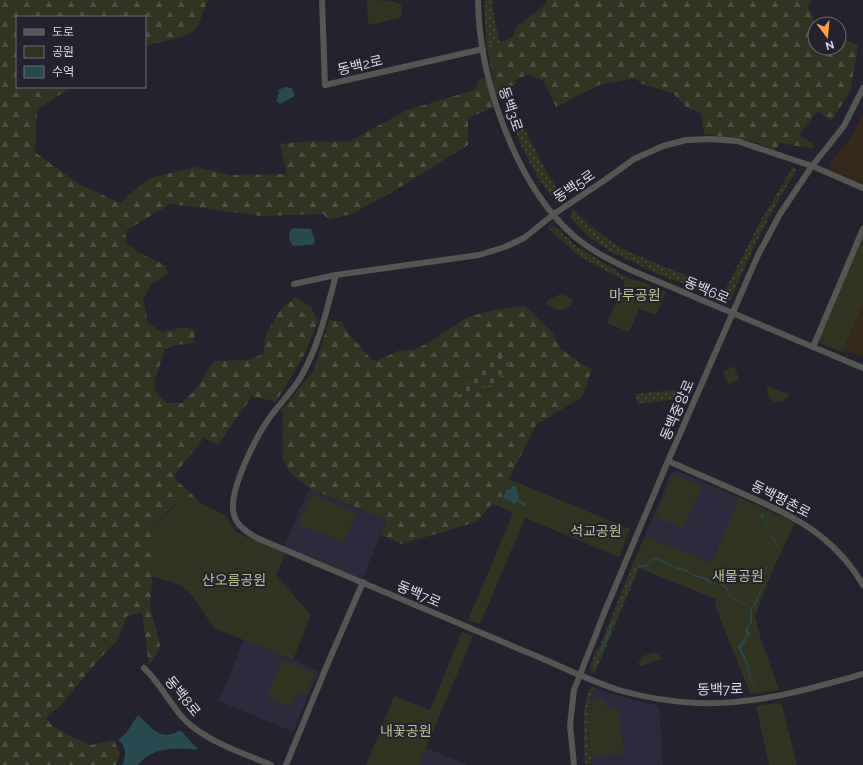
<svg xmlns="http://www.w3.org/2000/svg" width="863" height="765" font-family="Raleway,'Noto Sans KR',sans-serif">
<defs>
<pattern id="grass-dots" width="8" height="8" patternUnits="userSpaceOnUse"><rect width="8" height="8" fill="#303421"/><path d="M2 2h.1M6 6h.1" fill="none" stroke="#4e5141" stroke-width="1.8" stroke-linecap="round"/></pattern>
<pattern id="forest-firs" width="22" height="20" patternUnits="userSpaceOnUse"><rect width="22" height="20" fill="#303421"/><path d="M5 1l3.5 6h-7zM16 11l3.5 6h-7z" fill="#4e5141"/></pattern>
<pattern id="cemetery-stones" width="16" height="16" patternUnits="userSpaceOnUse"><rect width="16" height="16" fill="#303421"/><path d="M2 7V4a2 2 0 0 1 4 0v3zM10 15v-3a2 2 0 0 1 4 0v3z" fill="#4e5141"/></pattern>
</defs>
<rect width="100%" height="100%" fill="#24222f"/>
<!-- commercial -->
<g fill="#36281b">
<polygon points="863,115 863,184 832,171 830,163 849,140"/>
<polygon points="863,305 863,357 851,352 846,353 842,352"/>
</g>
<!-- built -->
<g fill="#2e2a3d">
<polygon points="677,471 739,497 711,563 645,536 671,473"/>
<polygon points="309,488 387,520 362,579 284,547"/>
<polygon points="244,640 319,671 293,732 219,701"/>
<polygon points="594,688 637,701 659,706 663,765 592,765 587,724 588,708"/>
<polygon points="426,748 468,765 419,765"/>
</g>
<!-- grass -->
<g fill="url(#grass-dots)">
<polygon points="485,0 492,0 494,18 500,42 487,47 484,6"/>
<polygon points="522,124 547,173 565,200 559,204 555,201 537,176 521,145 514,128"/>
<path d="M793,166L796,171C770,212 749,256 730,301L723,302L682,283L665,277L611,252L589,237L570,217L573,209C590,225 606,240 627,251L724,292L759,224Z"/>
<polygon points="550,226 555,227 576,246 614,269 618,273 627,277 625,281 579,256 548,228"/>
<polygon points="675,390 677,399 637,404 636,394"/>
<polygon points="633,563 639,568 595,673 591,671 590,667 595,652 600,646 607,628"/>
<path d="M592,687L594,688C584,716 588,736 592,765H585L584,747V710L588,691Z"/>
</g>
<!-- forest -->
<g fill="url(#forest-firs)">
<path d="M0,0H208L197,28L186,36L145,46V17H17V87H71L37,110L35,152L77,183L120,203L149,178L197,167L231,175L287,174L280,144L309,141L328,142L350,141L407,110L475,90L479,79L485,78L494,107L468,118V145L399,188L354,213L329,220L323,214L261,216L171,204L141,221L125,232L127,243L138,252L165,265L168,274L152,284L143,299L148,323L162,332L184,327L195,330L194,343L176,345L165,349L155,380V391L166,403H182L196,389L214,361L248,360L263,354L266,334L280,310L296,297L311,307L318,321L304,355L276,402L252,396L218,445L204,438L174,475L176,477L175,479L199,501C178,496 168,512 154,525L156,534L150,607L160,644L159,650L149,665L142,613L127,616L119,638L95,664L61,705L46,718L50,724L70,736L91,745L114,740L120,754L116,765H0Z"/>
<polygon points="547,0 811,0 808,7 815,22 819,24 815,24 815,48 839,48 839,36 858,46 850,92 831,121 818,111 799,134 813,144 813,148 802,147 780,143 775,151 755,142 704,134 701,113 686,107 673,93 642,84 635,78 599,85 556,107 543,80 527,75 516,80 517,83 496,96 487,47 513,37 517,26 545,5"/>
<polygon points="525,306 552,332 561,349 582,364 592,369 582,397 536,425 509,479 498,506 492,504 476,522 402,544 381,535 387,520 309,488 290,473 283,460 283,414 281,411 314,370 329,320 343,322 344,328 372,360 377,361 398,351 413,350 428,343 468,317 498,309"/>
</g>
<!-- cemetery -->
<path fill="url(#cemetery-stones)" d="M499,356L511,358C507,366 502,376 496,382C492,387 487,386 482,388C474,392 467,396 458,398L460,390L480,368L487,361Z"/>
<!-- park -->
<g fill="#303421">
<path d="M367,0C376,0 395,0 401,5L402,15L399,18L370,25L368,22Z"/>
<polygon points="863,237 863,305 842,352 820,343 819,338"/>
<polygon points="627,277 645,283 666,292 656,315 639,309 629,332 607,323"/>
<path d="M558,295C564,294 569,297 573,301C568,313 553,312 545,302Z"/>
<polygon points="734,366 739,380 728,384 723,371"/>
<path d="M768,386L783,393L784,392L790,394C786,401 780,403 773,401C767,397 766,392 768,386Z"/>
<polygon points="676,475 702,486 682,528 656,517 672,476"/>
<polygon points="509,479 630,529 619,557 525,518 480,624 468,620 513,513 498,506"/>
<polygon points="312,494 356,513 344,541 341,541 299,524"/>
<polygon points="739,497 795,523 771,574 755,616 760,636 779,690 750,694 715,605 716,599 639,568 633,563 645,536 711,563"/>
<polygon points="190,499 199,501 202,504 225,515 235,531 242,535 285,553 276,575 310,614 310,617 293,660 214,628 191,594 179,584 153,577 153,555 156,534 154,525 178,503"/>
<polygon points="462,632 473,636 419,765 366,765 394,696 430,710"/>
<polygon points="654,652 659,655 661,659 641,666 638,662 642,660 641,657"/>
<polygon points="282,660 315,673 306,695 298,692 291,708 270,699 268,693"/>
<polygon points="604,699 606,708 618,707 624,753 592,757 588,725 589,710 592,709 591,700"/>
<polygon points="781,702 797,765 769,765 756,706"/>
</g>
<!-- water -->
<g fill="#274b50">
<polygon points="285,87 292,88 295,96 280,104 276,101 279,93 278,90"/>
<path d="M293,228L311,229L315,240L314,244L311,245L293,246C289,241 287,232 293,228Z"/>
<polygon points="513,485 517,487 516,490 518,491 517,494 519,495 518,499 526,503 526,507 517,501 515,504 503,498 507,489 510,490"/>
<path d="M762,513L763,515L762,517L767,524L765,534L775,539L778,545L773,553L764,576L766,579L755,606L752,608V622L747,629L750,633L749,635L741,648L748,664L751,679L755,684V686L750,680L747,665L738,647L747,636L745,629L750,623L751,607L732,599L730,597L728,591L722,585L710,583L702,578L693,576L686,571L674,568L656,559L652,560L646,567H639L637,568L616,615L608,638L597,659L596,666H593L606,637L636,568L639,565L645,566L653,558C662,558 667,564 674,567C678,568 683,568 687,570C692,577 697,574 704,577C708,579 710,582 714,584C718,584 721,584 724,585C729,588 729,594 732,598L752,607L753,606L765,581V578L763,576L777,545L773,539L765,534L766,524L760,516Z"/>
<path d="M138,715C152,727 160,743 180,730L198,749C193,750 190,749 185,749C167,748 150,750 138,765H122C126,755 127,747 118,740L126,733Z"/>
</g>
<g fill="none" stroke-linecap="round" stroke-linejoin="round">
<!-- tertiary -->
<g stroke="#545751" stroke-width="6">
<polyline points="322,0 325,85 483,49"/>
<path d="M478,0C479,78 515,185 575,237C593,252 613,262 633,271L863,368"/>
<path d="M336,275C327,308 320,342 303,373C295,389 281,402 270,417C257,435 227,492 234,515C237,526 247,532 257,538C346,575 435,614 524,651C557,664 589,681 622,691C647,698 673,702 699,703C756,705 809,689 863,674"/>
<polyline points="294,284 336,275 479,255 505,247 524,238 554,214 605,180 634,159 663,146 686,140 711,139 737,141 812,166 863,188"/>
<polyline points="813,347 863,229"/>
<path d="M668,461C693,472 717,482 741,493C792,515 834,535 863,585"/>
<path d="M144,668C161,684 170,705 186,721C208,742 243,753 271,765"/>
<polyline points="286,765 325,670 363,582"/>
<polyline points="574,765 570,725 574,690 607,606 668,461 758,255 780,214 812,166 844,126 863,88"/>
</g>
</g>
<g text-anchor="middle" stroke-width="4" stroke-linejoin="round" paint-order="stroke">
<!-- street labels -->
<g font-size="14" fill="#dddbe4" stroke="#24222f">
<text transform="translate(360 65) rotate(-13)" y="5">동백2로</text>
<text transform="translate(511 109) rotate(71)" y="5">동백3로</text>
<text transform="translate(574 186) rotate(-34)" y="5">동백5로</text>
<text transform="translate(707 290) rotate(23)" y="5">동백6로</text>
<text transform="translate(677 410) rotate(-67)" y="5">동백중앙로</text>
<text transform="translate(781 499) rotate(27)" y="5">동백평촌로</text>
<text transform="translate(419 594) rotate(23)" y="5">동백7로</text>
<text transform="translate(720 689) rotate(-1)" y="5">동백7로</text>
<text transform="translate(183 696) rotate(51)" y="5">동백8로</text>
</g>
<!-- park labels -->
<g font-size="14" fill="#b9c590" stroke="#24222f">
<text x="635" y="300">마루공원</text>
<text x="596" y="536">석교공원</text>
<text x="738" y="581">새물공원</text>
<text x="234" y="585">산오름공원</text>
<text x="406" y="736">내꽃공원</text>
</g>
</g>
<!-- legend -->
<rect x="16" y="16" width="130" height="72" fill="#24222f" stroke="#6e6c77"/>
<rect x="24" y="29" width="20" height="6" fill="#545751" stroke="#6e6c77"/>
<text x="52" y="36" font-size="12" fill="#dddbe4">도로</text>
<rect x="24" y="46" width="20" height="12" fill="#303421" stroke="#6e6c77"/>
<text x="52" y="56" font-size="12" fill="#dddbe4">공원</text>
<rect x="24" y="66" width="20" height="12" fill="#274b50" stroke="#6e6c77"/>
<text x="52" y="76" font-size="12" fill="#dddbe4">수역</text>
<!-- north arrow -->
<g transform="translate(827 36) rotate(164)"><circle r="19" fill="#24222f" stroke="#6e6c77"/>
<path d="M0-3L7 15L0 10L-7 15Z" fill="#f8a14a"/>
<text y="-6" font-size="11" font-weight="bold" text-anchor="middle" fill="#dddbe4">N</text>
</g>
</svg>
